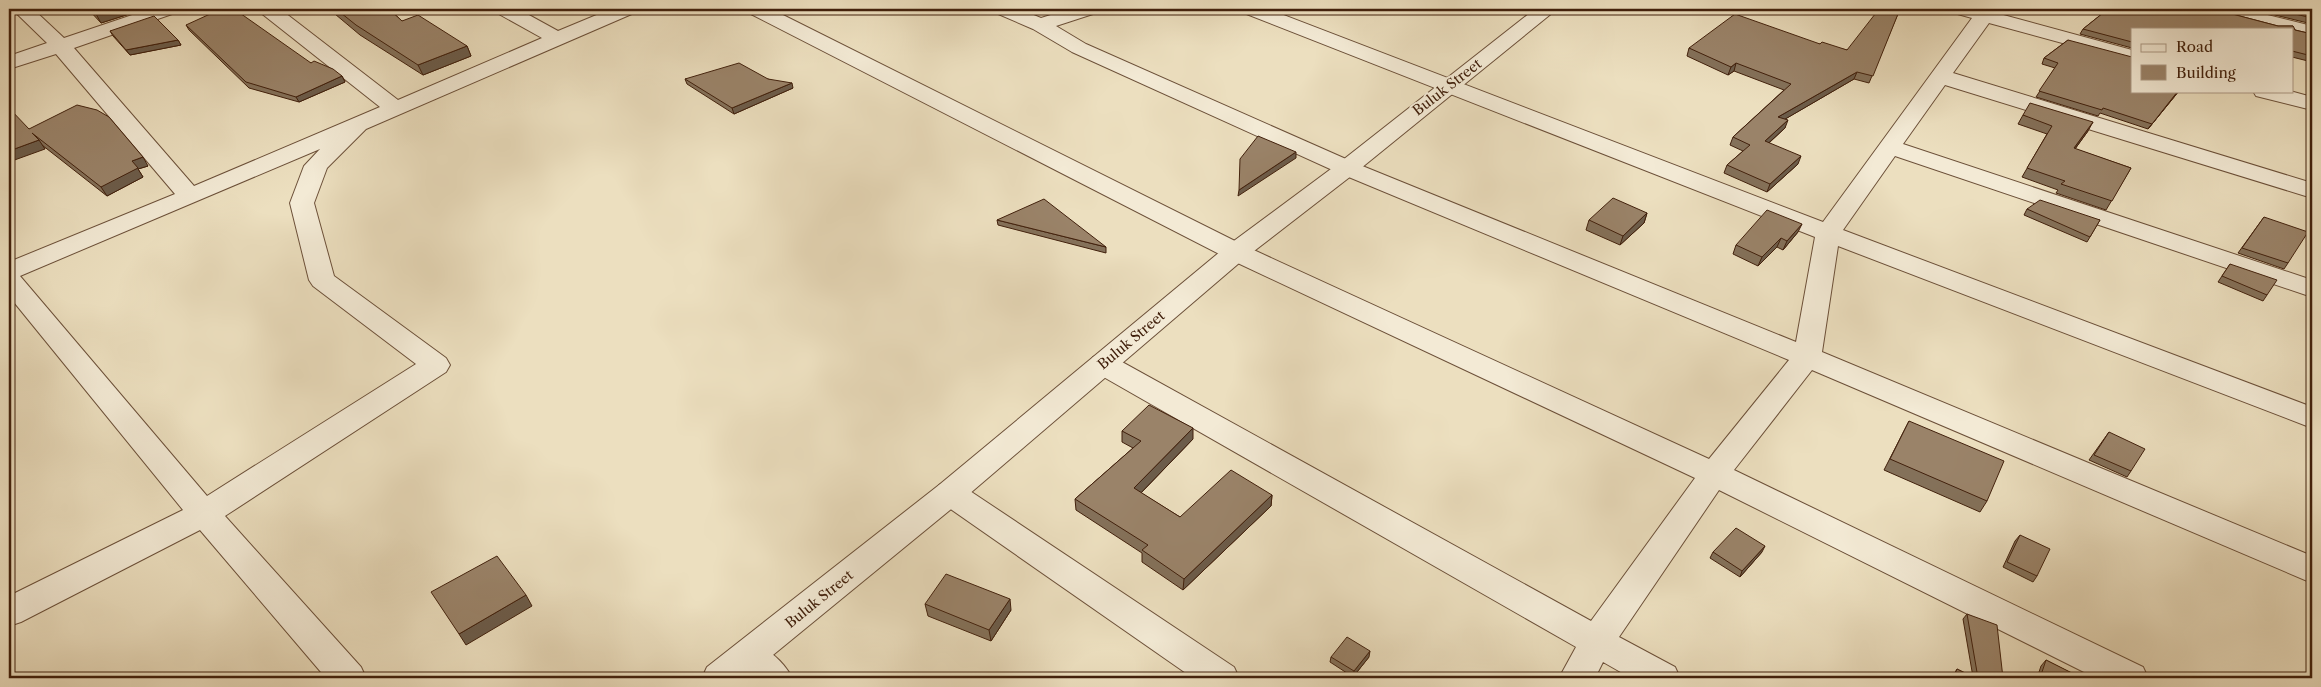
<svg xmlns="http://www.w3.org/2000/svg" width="2321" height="687" font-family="'Libre Caslon Text',serif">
<rect width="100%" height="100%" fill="#ecdfbf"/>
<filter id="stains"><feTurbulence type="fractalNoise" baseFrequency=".004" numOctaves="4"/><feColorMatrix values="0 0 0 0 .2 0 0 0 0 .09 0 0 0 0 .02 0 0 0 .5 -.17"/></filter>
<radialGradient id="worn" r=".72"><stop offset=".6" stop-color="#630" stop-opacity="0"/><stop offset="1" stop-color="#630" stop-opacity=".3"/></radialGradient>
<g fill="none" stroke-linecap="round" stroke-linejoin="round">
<defs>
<g id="minor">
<path d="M12,9H33L64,38L150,9H178L175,13L74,48L194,186L380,107L261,13L258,9H280L398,100L542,38L497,13L494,9H518L558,31L611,9H637L634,13L366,129L327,168L314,203L334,276L446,358L450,365L446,372L225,516L361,667L366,678H326L200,530L21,622L9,626V596L183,510L9,296V262L175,194L56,54L9,69V56L47,43ZM320,149L304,166L290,203L309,280L313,286L416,364L207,496L20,276Z"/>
<polygon points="746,9 771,9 1245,246 1709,459 1789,360 1339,173 1072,52 1033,29 996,13 993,9 1019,9 1041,18 1070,9 1099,9 1096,13 1056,26 1086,44 1355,163 1796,342 1815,237 1244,13 1241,9 1268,9 1823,222 1972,18 1954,13 1951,9 1999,9 1996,13 2132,50 2132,62 1989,23 1953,73 2312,183 2312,198 1945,85 1903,144 2312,280 2312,297 1895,156 1843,230 2312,407 2312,428 1838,246 1822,352 2312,556 2312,583 1812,370 1734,470 2143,667 2148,678 2096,678 1719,490 1619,637 1675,667 1680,678 1631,678 1603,662 1595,678 1559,678 1576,647 1093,371 1089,364 1093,357 1103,354 1113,357 1591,621 1695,478 1227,258 749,13"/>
<polygon points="2211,9 2243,9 2312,26 2312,38 2292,33 2292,29 2275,29 2214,13"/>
<polygon points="2253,91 2290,91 2312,97 2312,110 2256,96"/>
<polygon points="950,481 961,485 1234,667 1239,678 1193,678 939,501 934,493 939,485"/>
<path d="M748,641C766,647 784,661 792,678H749L736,666L731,656L736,646Z"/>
</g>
<polygon id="tertiary" points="1535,9 1557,9 1355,173 1245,258 961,501 745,678 702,678 707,667 939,485 1227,246 1339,163"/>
</defs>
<!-- minor casing -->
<use href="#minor" stroke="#6c5039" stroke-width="2"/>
<!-- tertiary casing -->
<use href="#tertiary" stroke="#6c5039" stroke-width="2"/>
<!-- minor -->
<use href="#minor" fill="#f3ead5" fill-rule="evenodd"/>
<!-- tertiary -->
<use href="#tertiary" fill="#f3ead5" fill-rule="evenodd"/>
</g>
<!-- wall -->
<g fill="#84715a" stroke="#41200c">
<polygon points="88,9 145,9 101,23"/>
<polygon points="329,9 389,9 402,21 467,46 471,56 423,75 360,35"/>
<polygon points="1900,9 1869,83 1854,79 1785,119 1785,128 1769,143 1798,164 1767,192 1724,173 1727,165 1743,151 1730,145 1733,137 1784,90 1734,71 1728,75 1687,56 1689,48 1820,44 1847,50"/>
<polygon points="2108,9 2216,9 2217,10 2278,26 2293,26 2295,30 2312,34 2312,62 2292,57 2292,29 2132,29 2132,48 2080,34 2083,29"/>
<polygon points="2250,9 2312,9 2312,24"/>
<polygon points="186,25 311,63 342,76 345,82 299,102 249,88 189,30"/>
<polygon points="110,31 178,40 181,45 130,55 113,36"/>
<polygon points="2068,40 2132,91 2179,91 2148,129 2100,113 2098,116 2036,97 2055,68 2042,64 2044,58"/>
<polygon points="685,79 768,79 793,88 734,114 687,84"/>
<polygon points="2023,115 2088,131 2075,149 2131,168 2106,210 2056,193 2058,190 2022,177 2047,134 2018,124"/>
<polygon points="29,129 148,166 138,169 143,177 107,196 42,145 45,149"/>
<polygon points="2027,209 2100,220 2087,242 2024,215"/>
<polygon points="1647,213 1644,223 1620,245 1586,230 1589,220"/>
<polygon points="2264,217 2288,263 2284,269 2238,253"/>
<polygon points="997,220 1106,247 1106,253 998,225"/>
<polygon points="1798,232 1783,250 1777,247 1758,266 1733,254 1736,245"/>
<polygon points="2230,264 2267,295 2263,301 2218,282"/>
<polygon points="1909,421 1987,501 1980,512 1884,470"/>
<polygon points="1122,431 1193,439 1141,493 1180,517 1272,495 1271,506 1183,590 1142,562 1142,553 1076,510 1075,499 1133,448 1122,442"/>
<polygon points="2109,432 2131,471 2127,477 2089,460"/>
<polygon points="2020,535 2037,576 2033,582 2003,567 2015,541"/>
<polygon points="1713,552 1762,552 1740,577 1710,558"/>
<polygon points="925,604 1011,610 991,641 928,616"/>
<polygon points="1967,614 2003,678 1952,678 1957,669 1973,677 1963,619"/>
<polygon points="1331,657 1369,657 1353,677 1330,662"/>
<polygon points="2046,660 2081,678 2037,678 2041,666"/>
</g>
<!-- shaded-wall -->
<g fill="#6c5c4a" stroke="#41200c">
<polygon points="112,9 145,9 101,23 96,14"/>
<polygon points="178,40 181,45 130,55 126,50"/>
<polygon points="467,46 471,56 423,75 418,65"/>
<polygon points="1736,63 1734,71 1728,75 1731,67"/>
<polygon points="1857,72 1854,79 1775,125 1778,117"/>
<polygon points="342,76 345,82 299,102 296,97"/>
<polygon points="792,83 793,88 734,114 732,108"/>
<polygon points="2178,91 2179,91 2148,129 2152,124"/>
<polygon points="1788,120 1785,128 1762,149 1765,141"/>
<polygon points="2093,122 2088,131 2069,157 2074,148"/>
<polygon points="39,140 45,149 9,162 9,151"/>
<polygon points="1296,152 1296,158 1238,196 1239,190"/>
<polygon points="1801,156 1798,164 1767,192 1770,184"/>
<polygon points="143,157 148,166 138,169 143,177 107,196 101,187 132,161"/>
<polygon points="1647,213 1644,223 1620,245 1623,236"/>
<polygon points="1802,224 1798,232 1783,250 1787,241"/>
<polygon points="1781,238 1777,247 1758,266 1762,257"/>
<polygon points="1193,428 1193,439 1134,500 1134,488"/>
<polygon points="1272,495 1271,506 1183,590 1184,579"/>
<polygon points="1765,546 1762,552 1740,577 1742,571"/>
<polygon points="526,595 532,606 466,645 459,634"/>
<polygon points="1010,599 1011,610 991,641 989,630"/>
<polygon points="1370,651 1369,657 1353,677 1354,671"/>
</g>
<!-- building -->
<g fill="#9a8369" stroke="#41200c">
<polygon points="91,9 112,9 96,14"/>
<polygon points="221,9 230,9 237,11 311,63 314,61 333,69 342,76 296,97 246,82 186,25"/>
<polygon points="336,9 389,9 402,21 418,15 467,46 418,65 356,25"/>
<polygon points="1879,9 1900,9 1873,76 1857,72 1778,117 1788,120 1765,141 1801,156 1770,184 1727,165 1750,145 1733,137 1791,84 1736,63 1731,67 1689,48 1735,14 1820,44 1822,42 1847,50"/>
<polygon points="2108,9 2216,9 2217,10 2278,26 2293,26 2295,30 2312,34 2312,56 2292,51 2292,29 2132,29 2132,42 2083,29"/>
<polygon points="2274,9 2312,9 2312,18"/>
<polygon points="154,16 178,40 126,50 110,31"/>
<polygon points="2068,40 2132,57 2132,91 2178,91 2152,124 2103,108 2102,110 2039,91 2058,63 2044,58"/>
<polygon points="739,63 768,79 792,83 732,108 685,79"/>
<polygon points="2030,103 2093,122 2074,148 2131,168 2112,201 2061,184 2065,181 2027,168 2052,126 2023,115"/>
<polygon points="77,105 97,110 109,117 143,157 132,161 138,168 101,187 32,133 39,140 9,151 9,108 29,129"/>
<polygon points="1258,136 1296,152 1239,190 1240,159"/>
<polygon points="1613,198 1647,213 1623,236 1589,220"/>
<polygon points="1044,199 1106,247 997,220"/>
<polygon points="2040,200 2100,220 2090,237 2027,209"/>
<polygon points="1767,210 1802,224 1787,241 1781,238 1762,257 1736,245"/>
<polygon points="2264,217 2308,232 2288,263 2242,248"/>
<polygon points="2230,264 2277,280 2267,295 2222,276"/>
<polygon points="1149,405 1193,428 1134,488 1180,517 1231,470 1272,495 1184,579 1142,550 1148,545 1075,499 1141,441 1122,431"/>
<polygon points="1909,421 2004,461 1987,501 1890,459"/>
<polygon points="2109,432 2145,449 2131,471 2094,455"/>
<polygon points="1736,528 1765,546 1742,571 1713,552"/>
<polygon points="2020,535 2050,549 2037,576 2007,562"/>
<polygon points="497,556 526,595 459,634 431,592"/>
<polygon points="946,574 1010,599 989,630 925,604"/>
<polygon points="1967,614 1997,625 2003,678 1978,678"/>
<polygon points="1347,637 1370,651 1354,671 1331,657"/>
<polygon points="2046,660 2082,678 2040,678"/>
<polygon points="1957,669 1975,678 1953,678"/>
</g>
<g text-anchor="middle" stroke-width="4" stroke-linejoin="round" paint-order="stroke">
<!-- street labels -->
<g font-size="14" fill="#41200c" stroke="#f3ead5">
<text transform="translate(1447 87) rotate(-38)" y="5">Buluk Street</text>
<text transform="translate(1131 340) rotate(-40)" y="5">Buluk Street</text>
<text transform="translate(819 599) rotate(-39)" y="5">Buluk Street</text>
</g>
</g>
<!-- margin -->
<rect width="2321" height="687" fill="none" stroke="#ecdfbf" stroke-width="30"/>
<rect x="10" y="10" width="2301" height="667" fill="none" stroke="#41200c" stroke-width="2.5"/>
<rect x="15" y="15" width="2291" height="657" fill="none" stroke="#41200c"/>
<!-- legend -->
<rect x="2131" y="28" width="162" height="65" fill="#f3ead5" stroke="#ac9985"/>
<rect x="2141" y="44" width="25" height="8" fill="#f3ead5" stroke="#ac9985"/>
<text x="2176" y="52" font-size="15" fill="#41200c">Road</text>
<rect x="2141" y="65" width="25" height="15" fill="#9a8369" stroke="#ac9985"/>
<text x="2176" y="78" font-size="15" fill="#41200c">Building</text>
<rect width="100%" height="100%" filter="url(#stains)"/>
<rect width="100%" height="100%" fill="url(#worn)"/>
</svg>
